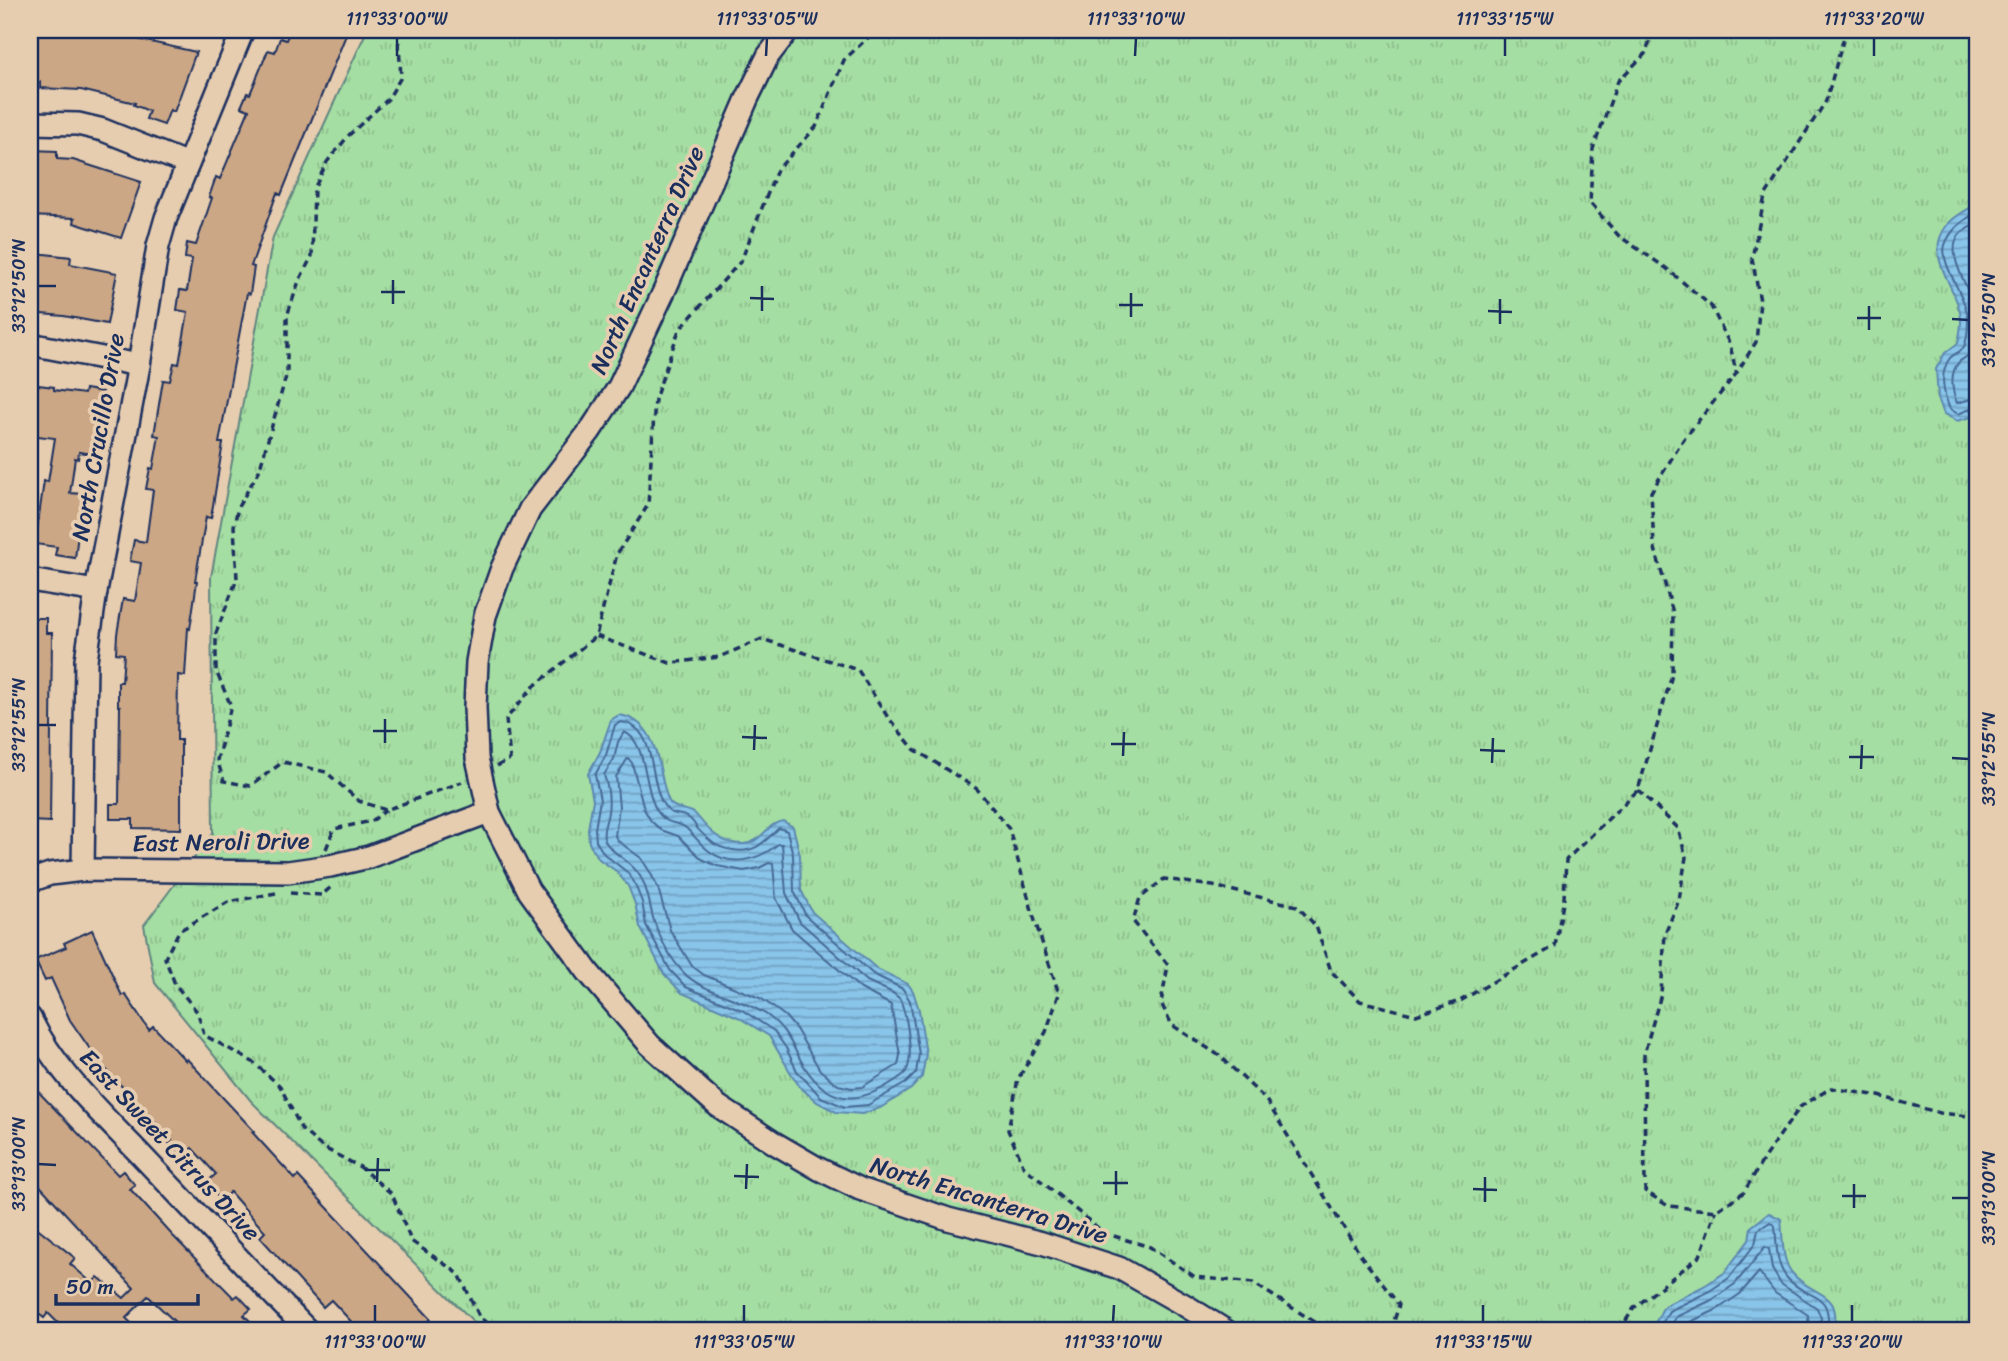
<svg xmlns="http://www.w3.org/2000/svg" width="2008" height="1361" font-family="Sriracha,sans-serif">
<defs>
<pattern id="grass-tufts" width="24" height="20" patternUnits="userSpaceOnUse" patternTransform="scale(1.75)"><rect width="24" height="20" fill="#a5dea2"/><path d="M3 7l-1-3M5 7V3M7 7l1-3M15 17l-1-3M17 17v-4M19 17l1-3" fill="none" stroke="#8dbf8e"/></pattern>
<pattern id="water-rules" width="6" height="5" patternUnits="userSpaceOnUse" patternTransform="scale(1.75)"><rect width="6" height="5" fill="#89c4e9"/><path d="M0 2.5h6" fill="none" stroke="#6fa0c0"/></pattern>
</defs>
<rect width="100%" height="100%" fill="#e7cdaf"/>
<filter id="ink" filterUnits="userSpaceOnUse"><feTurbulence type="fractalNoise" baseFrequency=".0143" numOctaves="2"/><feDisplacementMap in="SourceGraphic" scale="14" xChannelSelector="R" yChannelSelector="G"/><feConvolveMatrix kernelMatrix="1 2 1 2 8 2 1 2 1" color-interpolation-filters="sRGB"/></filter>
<g filter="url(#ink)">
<!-- grass -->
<polygon fill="url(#grass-tufts)" stroke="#608680" stroke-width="2" points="367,30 1978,30 1978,1331 483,1331 251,1101 155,983 144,925 213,833 211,577 273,237"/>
<!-- water -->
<g fill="url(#water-rules)" stroke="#5d88b1" stroke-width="2">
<path d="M1978,203V411L1971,417L1957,421L1944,414L1938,398L1936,369L1945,353L1958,343C1959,337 1961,329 1961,322C1961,288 1921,259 1947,225C1954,216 1969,209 1978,203Z"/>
<path d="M619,715C653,720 657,754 663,782C665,789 666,797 670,803C678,812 691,807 698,817C710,832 722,844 742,844C761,845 766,823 783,821L793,827L800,855L801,890L812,912L877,969L908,984L913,991L919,1010L926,1054L922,1077L911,1089L880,1108L862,1114L836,1112L817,1102L800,1087L792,1075L769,1036L738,1017L682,993L664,974L640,927L635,904L628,886L616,871L599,859L589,843L588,829L593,800L588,774L600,752L611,720Z"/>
<path d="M1769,1213L1781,1219C1783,1236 1781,1261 1793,1274C1814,1298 1842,1289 1834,1331H1651L1664,1306L1704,1286L1724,1273L1749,1240L1751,1227Z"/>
</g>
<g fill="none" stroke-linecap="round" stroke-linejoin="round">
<!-- shore -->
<g stroke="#476b96" stroke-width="2">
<path d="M1978,211C1964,221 1951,228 1945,245C1939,266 1969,298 1968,322C1968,328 1967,343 1963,348C1960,352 1954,354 1950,358C1939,372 1943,394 1950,409L1958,414L1978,406"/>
<path d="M1978,222C1973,226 1965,229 1960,234C1941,256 1977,295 1977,320C1977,329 1975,345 1971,352C1968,357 1962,359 1959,362C1949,373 1952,392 1957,403L1978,397"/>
<path d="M621,722C658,727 648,780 663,804C672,819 681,811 690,819C693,821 695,825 697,828C701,833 707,838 713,843C718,847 726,849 733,850C755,854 764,842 779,828L787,831L793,855L794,891L806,916L873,974L903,989L910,1001L919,1054L916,1073L906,1083L868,1105L845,1107L821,1097L797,1071L786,1048L774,1031L742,1010L686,987L670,970L646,925L642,902L634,882L627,872L604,854L596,841L595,829L600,800L595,775L606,755L615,725Z"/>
<path d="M624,732C647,740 644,790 656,809C666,827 679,821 686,828C694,835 700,844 709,851C731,868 759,860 778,844H782L786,893L800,922L867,981L893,993L900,999C906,1014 917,1064 903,1075C865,1103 832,1110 804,1066C792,1046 787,1029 767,1015C742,998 701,992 683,972C670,958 660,938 654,921C649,905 649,890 640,876C632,861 608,852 604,838C602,829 607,821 608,812C610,799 608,787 604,775L614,759L618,742Z"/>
<polygon points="628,758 632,763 644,809 651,821 661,830 678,836 702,859 717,866 744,871 759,868 769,863 773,864 776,898 792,929 861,989 891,1005 900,1055 898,1065 862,1087 852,1088 838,1085 820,1070 796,1029 785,1016 762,999 704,975 692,966 670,930 658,888 650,872 641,858 618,841 615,836 619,807 616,777"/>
<path d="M1658,1331L1669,1311L1708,1292L1729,1278L1755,1244L1758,1230L1770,1222L1775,1226C1777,1243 1775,1265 1788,1279C1811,1303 1831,1288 1828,1331"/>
<polyline points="1668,1331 1676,1317 1712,1300 1735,1284 1765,1247 1769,1249 1772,1269 1781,1284 1817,1308 1821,1318 1819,1331"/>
<polyline points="1680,1331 1684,1325 1718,1309 1740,1294 1759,1272 1775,1293 1808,1315 1809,1331"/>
</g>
</g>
<!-- building -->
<g fill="#cca785" stroke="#1b2f5e" stroke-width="2">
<polygon points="43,30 96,30 196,52 174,112 170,110 164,125 146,119 149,111 134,105 135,103 81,90 40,88 40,82 30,82 30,33 43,33"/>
<polygon points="290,30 348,30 281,195 277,193 251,266 254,267 250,294 247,293 219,443 223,443 211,518 206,517 195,581 197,581 190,629 188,628 185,676 178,675 177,740 181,740 181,829 133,828 133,819 110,819 110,804 119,804 120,706 118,706 118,682 122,682 124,654 116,653 117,634 123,599 135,601 141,563 130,561 134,540 146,542 153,490 146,489 150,468 153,469 159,436 154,435 163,380 170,381 174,363 179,364 188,312 177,310 180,290 187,291 192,259 185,258 187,243 196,245 212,198 209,197 216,177 220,179 249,110 241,107 247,93 250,94 268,50 275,52 280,38 286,40"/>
<polygon points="31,150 57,151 57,159 73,160 141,182 121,238 74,223 75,218 30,216"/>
<polygon points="35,253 71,257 70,264 117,273 107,324 64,316 30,313"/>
<polygon points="30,384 54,387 54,390 84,394 85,389 103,392 93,454 79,452 78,459 75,458 70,493 83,494 75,558 55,555 57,547 35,544 44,481 48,482 55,438 30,435"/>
<polygon points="30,618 46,618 46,633 52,633 50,822 30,821"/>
<polygon points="92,930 122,996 125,994 149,1030 153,1026 186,1061 187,1059 254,1131 252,1132 295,1179 298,1176 431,1319 418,1331 360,1331 331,1300 323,1307 260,1237 265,1232 230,1192 221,1200 206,1183 216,1174 192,1148 182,1156 169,1143 172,1140 99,1062 70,1020 51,978 45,981 35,960 66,947 64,943"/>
<polygon points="30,1083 118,1175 123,1171 135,1185 130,1189 173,1236 234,1298 238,1295 251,1309 244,1315 260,1331 165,1331 175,1322 148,1296 126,1318 139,1331 66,1331 48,1313 44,1318 30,1307 30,1222 75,1258 70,1264 92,1283 98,1277 124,1298 134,1288 30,1175"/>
</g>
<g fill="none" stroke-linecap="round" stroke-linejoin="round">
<defs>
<g id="minor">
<polyline points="788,30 768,56 747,99 666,287 619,387 590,431 530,509 502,568 485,616 477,662 475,707 477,758 489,812 529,891 588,972 650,1045 718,1106 776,1144 819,1169 860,1189 948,1219 1042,1243 1119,1268 1186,1306 1226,1331"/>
<polyline points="30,123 78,124 103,130 188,164"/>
<polyline points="30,344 139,365"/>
<polyline points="30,580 96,591"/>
<polyline points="83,870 86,660 96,591 139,365 158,246 166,218 243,30"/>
<polyline points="30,881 50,874 83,870 288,872 330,866 369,857 489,812"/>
<path d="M30,1018C55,1071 102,1114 141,1155C197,1214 252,1273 308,1331"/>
</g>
</defs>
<!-- minor casing -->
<use href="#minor" stroke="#1b2f5e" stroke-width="26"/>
<!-- path -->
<g stroke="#1b2f5e" stroke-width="3.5" stroke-dasharray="7 5" stroke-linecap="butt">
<polyline points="398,30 401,77 388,99 349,135 327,162 314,189 312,256 299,281 287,316 287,373 259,471 238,507 234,526 237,579 216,633 216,671 231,706 217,760 224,781 250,786 283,762 326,772 359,801 386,810 462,782"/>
<polyline points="1654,30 1645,54 1618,81 1593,149 1590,203 1619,236 1666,268 1711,306 1730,345 1736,372"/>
<polyline points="596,636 670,663 719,657 762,639 858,670 887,716 914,749 977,789 1009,829 1035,921 1059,994 1046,1032 1018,1079 1008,1130 1024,1167 1104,1233 1150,1247 1195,1277 1253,1283 1329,1331"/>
<polyline points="497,766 510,759 506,719 532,688 596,636 617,554 648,505 655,399 679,330 741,261 777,170 816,127 844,60 876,30"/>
<polyline points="1638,790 1678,828 1686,857 1679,900 1665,934 1661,994 1644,1054 1645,1191 1668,1206 1716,1211 1744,1192 1766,1155 1800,1107 1831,1088 1879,1096 1940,1113 1978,1117"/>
<polyline points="326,849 334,829 372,821 386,810"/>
<polyline points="276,893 228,902 179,931 165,958 175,984 198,1013 204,1035 253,1062 280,1086 302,1130 322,1147 360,1167 392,1194 411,1241 459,1274 480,1318 499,1331"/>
<polyline points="290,893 322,895 332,886"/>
<polyline points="1391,1331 1399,1305 1361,1256 1266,1100 1220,1056 1172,1025 1161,1003 1168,965 1133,921 1140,898 1164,879 1213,886 1297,906 1316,926 1331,971 1360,1001 1416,1015 1460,1001 1555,946 1564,898 1566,860 1638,790 1672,675 1673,613 1654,545 1651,492 1683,440 1736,374 1756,342 1760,301 1752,258 1765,196 1826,101 1846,30"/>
<polyline points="1619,1331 1634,1308 1700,1256 1716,1211"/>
<polyline points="1977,1331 1978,1326"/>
</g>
<!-- minor -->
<use href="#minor" stroke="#e7cdaf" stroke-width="21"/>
</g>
</g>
<!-- ticks -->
<path fill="none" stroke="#1b2f5e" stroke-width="2.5" d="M397,56V38M766,56L767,38M1135,56L1136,38M1505,56V38M1874,56V38M38,286H56M381,292H405M750,298L774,299M393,304V280M1119,305H1143M762,311V286M1488,311L1512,312M1131,317V293M1857,318H1881M1952,319L1969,320M1500,324V299M1869,330V306M38,725H56M373,731H397M742,737L767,738M385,743V719M1111,744H1136M754,750L755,725M1480,750L1505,751M1123,756L1124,732M1849,757H1874M1952,758L1969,759M1492,763L1493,738M1861,769L1862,745M38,1164L56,1165M365,1170H390M734,1176L759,1177M377,1182L378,1158M1103,1183H1128M746,1189L747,1164M1473,1189L1497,1190M1116,1195V1171M1842,1196H1866M1952,1198H1969M1485,1202V1177M1854,1208V1184M375,1322V1305M744,1322V1305M1113,1322L1114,1305M1483,1322V1305M1852,1322V1305"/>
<g text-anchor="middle" stroke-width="7" stroke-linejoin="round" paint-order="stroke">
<!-- street labels -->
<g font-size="24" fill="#1b2f5e" stroke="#e7cdaf">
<text transform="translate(647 260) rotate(-66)" y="8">North Encanterra Drive</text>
<text transform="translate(98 437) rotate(-80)" y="8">North Crucillo Drive</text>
<text transform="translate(221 842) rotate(-1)" y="8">East Neroli Drive</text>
<text transform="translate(170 1145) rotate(47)" y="8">East Sweet Citrus Drive</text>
<text transform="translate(989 1200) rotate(17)" y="8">North Encanterra Drive</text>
</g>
</g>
<!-- margin -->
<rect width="2008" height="1361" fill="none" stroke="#e7cdaf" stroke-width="77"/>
<!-- scale -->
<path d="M56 1294v10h142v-10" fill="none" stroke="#1b2f5e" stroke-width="3.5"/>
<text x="66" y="1294" font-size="21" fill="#1b2f5e" stroke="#e7cdaf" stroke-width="5" paint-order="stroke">50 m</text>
<rect x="38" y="38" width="1931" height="1284" fill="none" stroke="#1b2f5e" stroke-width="2.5"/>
<g font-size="18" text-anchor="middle" fill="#1b2f5e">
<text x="397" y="25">111°33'00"W</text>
<text x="767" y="25">111°33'05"W</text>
<text x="1136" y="25">111°33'10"W</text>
<text x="1505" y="25">111°33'15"W</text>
<text x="1874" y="25">111°33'20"W</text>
<text transform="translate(19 286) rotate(-90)" y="6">33°12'50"N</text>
<text transform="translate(1989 320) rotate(-90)" y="6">33°12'50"N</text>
<text transform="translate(19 725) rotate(-90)" y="6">33°12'55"N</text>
<text transform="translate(1989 759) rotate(-90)" y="6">33°12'55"N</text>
<text transform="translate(19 1164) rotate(-90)" y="6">33°13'00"N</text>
<text transform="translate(1989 1198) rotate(-90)" y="6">33°13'00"N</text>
<text x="375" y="1348">111°33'00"W</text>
<text x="744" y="1348">111°33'05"W</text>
<text x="1113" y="1348">111°33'10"W</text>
<text x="1483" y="1348">111°33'15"W</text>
<text x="1852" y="1348">111°33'20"W</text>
</g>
</svg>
